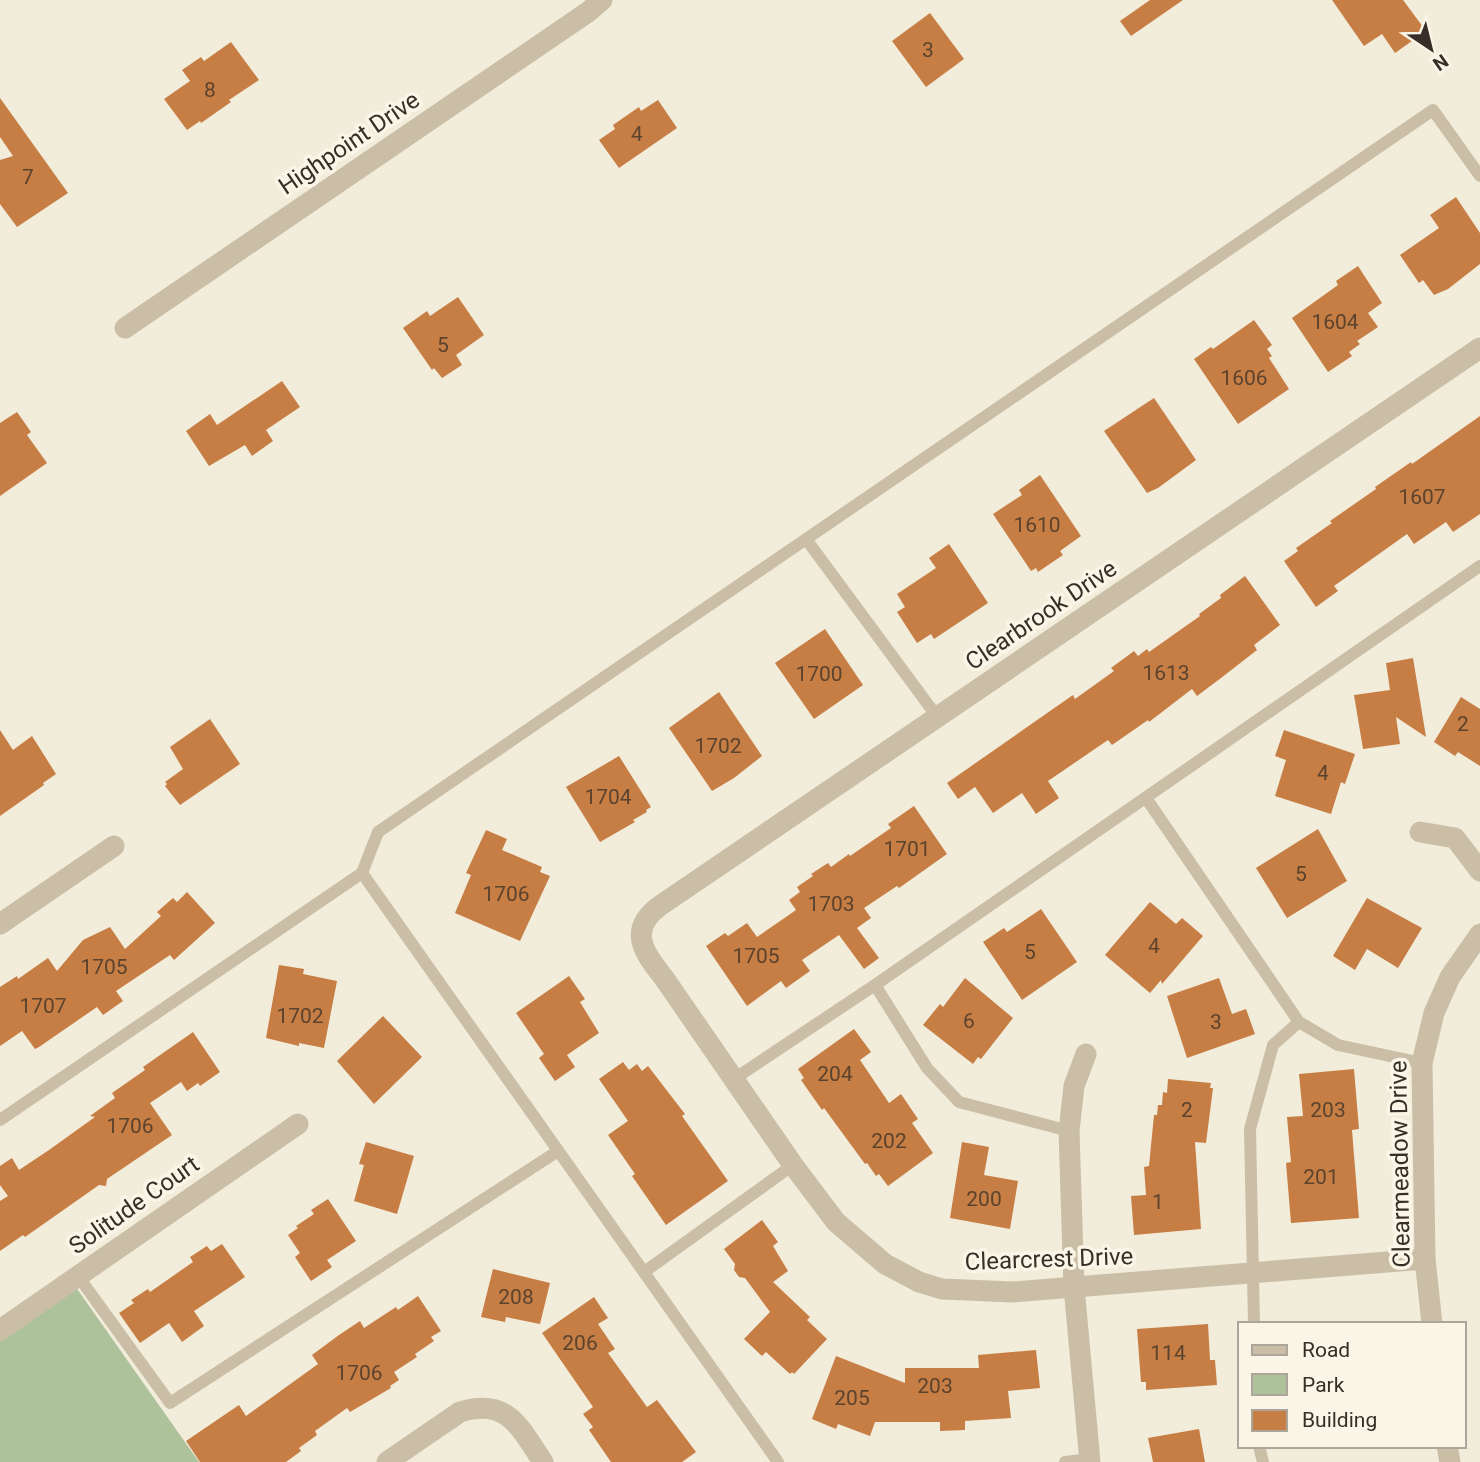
<svg xmlns="http://www.w3.org/2000/svg" width="1480" height="1462" font-family="Roboto,sans-serif">
<rect width="100%" height="100%" fill="#f2ecdb"/>
<!-- green -->
<polygon fill="#adc19b" points="75,1286 199,1462 0,1462 0,1338"/>
<!-- building -->
<g fill="#c77e44">
<polygon points="1150,0 1183,0 1131,36 1120,21"/>
<polygon points="1332,0 1403,0 1426,31 1395,53 1382,34 1364,46"/>
<polygon points="930,13 964,59 926,87 892,41"/>
<polygon points="231,42 259,80 229,100 231,102 201,123 200,121 187,130 164,99 190,81 182,70 201,57 204,61"/>
<polygon points="0,98 68,193 17,227 0,204 0,160 13,156 0,137"/>
<polygon points="658,100 677,128 619,168 599,140 615,129 613,125 639,107 641,111"/>
<polygon points="1456,197 1480,233 1480,264 1448,289 1434,295 1423,280 1419,283 1400,255 1439,228 1430,215"/>
<polygon points="1358,266 1382,303 1368,313 1378,327 1357,341 1360,344 1349,352 1352,356 1328,372 1292,318 1338,285 1336,281"/>
<polygon points="458,297 484,335 456,355 462,365 442,378 434,368 432,370 403,328 427,311 430,316"/>
<polygon points="1254,320 1272,345 1267,349 1272,356 1269,358 1289,389 1238,424 1194,359 1211,347 1213,349"/>
<polygon points="282,381 300,407 266,430 273,441 252,456 245,445 209,466 186,431 210,414 217,425"/>
<polygon points="1154,398 1196,460 1158,488 1147,493 1104,431"/>
<polygon points="17,412 31,432 27,435 47,463 0,496 0,423"/>
<polygon points="1480,416 1480,514 1453,532 1446,522 1414,544 1407,534 1334,586 1338,591 1316,607 1284,561 1298,551 1296,548 1332,523 1330,521 1376,489 1375,487 1411,462 1412,464"/>
<polygon points="1040,475 1081,536 1060,551 1063,555 1038,572 1036,568 1031,571 993,514 1022,495 1019,490"/>
<polygon points="949,544 988,603 934,639 931,634 917,643 897,612 905,607 897,594 936,568 929,558"/>
<polygon points="1245,576 1280,625 1254,645 1257,650 1221,678 1197,696 1192,689 1149,722 1148,720 1112,745 1108,740 1048,781 1059,798 1036,814 1022,793 993,813 975,787 958,799 947,783 1073,695 1075,699 1114,671 1111,668 1134,651 1138,656 1147,649 1149,652 1200,616 1199,614 1221,598 1220,595"/>
<polygon points="825,629 863,685 814,719 775,663"/>
<polygon points="1413,658 1426,737 1396,717 1400,744 1363,749 1354,695 1390,690 1386,663"/>
<polygon points="719,692 762,756 734,778 712,791 669,728"/>
<polygon points="1461,697 1480,709 1480,766 1458,752 1455,756 1434,742"/>
<polygon points="210,719 240,764 180,805 165,786 167,784 165,782 183,769 170,747"/>
<polygon points="0,730 13,750 32,736 56,774 43,783 44,785 0,816"/>
<polygon points="1284,730 1355,754 1345,784 1341,782 1331,814 1275,796 1286,760 1275,756"/>
<polygon points="619,756 651,807 646,810 647,812 633,820 635,822 600,842 566,787"/>
<polygon points="914,806 947,854 899,888 897,886 864,908 871,918 857,928 879,958 864,969 839,935 802,960 810,971 786,988 781,981 747,1006 706,946 725,933 728,936 747,923 757,937 796,910 789,900 800,892 797,887 813,876 811,874 828,863 831,867 849,854 850,856 891,828 888,824"/>
<polygon points="1318,829 1347,881 1287,918 1256,868"/>
<polygon points="486,830 507,839 502,850 542,867 540,872 550,876 520,941 455,913 471,875 466,873"/>
<polygon points="187,892 215,923 174,960 170,955 116,991 123,1001 103,1015 97,1007 39,1047 35,1049 22,1031 0,1046 0,987 17,976 18,979 48,958 57,971 83,940 110,927 125,949 161,916 157,912 173,898 177,902"/>
<polygon points="1367,898 1422,928 1398,968 1367,949 1355,970 1333,956"/>
<polygon points="1150,902 1176,924 1182,918 1203,936 1162,984 1161,980 1150,993 1105,955"/>
<polygon points="1041,909 1077,962 1022,1000 983,942 1004,928 1007,932"/>
<polygon points="279,965 304,969 303,974 337,981 324,1048 299,1043 299,1046 266,1038"/>
<polygon points="569,976 585,999 580,1002 599,1033 567,1055 575,1067 555,1081 539,1058 544,1054 516,1013"/>
<polygon points="965,978 1013,1018 981,1059 978,1057 973,1064 923,1025 940,1004 943,1007"/>
<polygon points="1219,978 1232,1014 1246,1009 1255,1034 1187,1058 1167,996"/>
<polygon points="383,1016 422,1057 374,1104 337,1061"/>
<polygon points="854,1029 871,1052 860,1060 889,1103 901,1094 918,1119 912,1123 933,1153 888,1186 879,1174 876,1176 867,1163 865,1164 824,1108 822,1110 801,1080 804,1078 798,1069"/>
<polygon points="193,1032 220,1072 200,1086 198,1083 187,1091 181,1082 150,1103 172,1135 107,1179 106,1186 99,1185 25,1237 23,1235 0,1251 0,1201 8,1196 0,1185 0,1166 12,1158 19,1170 49,1150 95,1117 90,1116 115,1098 112,1093 145,1070 143,1067"/>
<polygon points="623,1062 629,1070 637,1064 642,1071 648,1066 685,1114 682,1116 728,1181 666,1225 632,1176 635,1174 608,1135 628,1121 599,1079"/>
<polygon points="1354,1069 1359,1129 1352,1130 1359,1218 1291,1223 1286,1163 1291,1162 1287,1117 1303,1116 1299,1074"/>
<polygon points="1168,1079 1211,1083 1210,1088 1213,1088 1206,1143 1195,1142 1201,1229 1134,1235 1131,1196 1146,1195 1144,1167 1149,1166 1154,1115 1157,1115 1158,1105 1162,1105 1163,1092 1167,1093"/>
<polygon points="366,1142 414,1156 397,1214 354,1201 364,1165 359,1164"/>
<polygon points="962,1142 989,1147 984,1175 1018,1181 1010,1229 950,1218"/>
<polygon points="328,1199 356,1241 327,1260 332,1267 311,1281 295,1257 300,1253 288,1235 298,1228 296,1226 314,1214 311,1210"/>
<polygon points="762,1220 778,1242 773,1246 788,1271 773,1282 810,1317 807,1320 827,1339 794,1374 792,1372 790,1374 766,1352 762,1356 744,1339 770,1312 745,1278 739,1277 734,1270 735,1264 724,1249"/>
<polygon points="222,1244 245,1277 194,1311 204,1326 182,1342 169,1323 140,1343 119,1313 134,1303 131,1300 148,1289 150,1292 193,1262 190,1257 207,1246 211,1251"/>
<polygon points="493,1269 550,1283 540,1324 506,1317 505,1322 481,1317"/>
<polygon points="418,1296 441,1331 431,1337 434,1341 415,1354 417,1357 394,1372 399,1380 390,1386 391,1388 350,1412 347,1408 315,1431 317,1435 299,1448 301,1451 286,1462 200,1462 186,1441 239,1405 246,1416 318,1364 312,1355 339,1335 360,1321 364,1328 396,1307 398,1310"/>
<polygon points="594,1297 608,1318 598,1324 615,1349 608,1353 647,1407 657,1400 696,1452 682,1462 611,1462 589,1430 593,1427 583,1414 593,1407 542,1333"/>
<polygon points="1208,1324 1210,1360 1215,1360 1217,1385 1146,1390 1146,1382 1141,1382 1137,1329"/>
<polygon points="1036,1350 1040,1388 1008,1391 1011,1418 965,1421 965,1430 940,1431 940,1422 875,1422 870,1436 838,1424 836,1429 812,1419 836,1356 905,1383 905,1368 979,1368 978,1355"/>
<polygon points="1199,1429 1205,1462 1153,1462 1148,1438"/>
</g>
<g fill="none" stroke-linecap="round" stroke-linejoin="round">
<!-- lane -->
<g stroke="#cabea7" stroke-width="12">
<polyline points="806,539 938,718"/>
<polyline points="1146,798 1299,1022 1338,1045 1422,1063"/>
<polyline points="362,873 778,1462"/>
<polyline points="734,1079 875,985"/>
<polyline points="0,1120 362,873 378,832 1433,110 1480,176"/>
<polyline points="1069,1131 959,1102 927,1068 875,985 1480,566"/>
<polyline points="644,1272 793,1165"/>
<polyline points="78,1276 170,1403 558,1151"/>
<polyline points="1254,1324 1250,1129 1273,1045 1299,1022"/>
<polyline points="1259,1446 1263,1462"/>
<polyline points="1065,1462 1090,1459"/>
</g>
<!-- street -->
<g stroke="#cabea7" stroke-width="21">
<polyline points="125,328 588,12 602,0"/>
<polyline points="1420,832 1455,838 1480,871"/>
<polyline points="0,924 114,846"/>
<polyline points="1086,1054 1074,1086 1069,1131 1074,1287 1090,1462"/>
<path d="M1425,1259L1012,1292L942,1289L919,1282L885,1264L836,1222L793,1165L664,978C643,952 627,929 661,905L1480,348"/>
<polyline points="1432,1324 1425,1259 1422,1063 1434,1013 1450,977 1480,934"/>
<polyline points="0,1330 298,1124"/>
<polyline points="1447,1446 1450,1462"/>
<path d="M387,1462L460,1412C508,1397 520,1428 543,1462"/>
</g>
</g>
<g text-anchor="middle" stroke-width="7" stroke-linejoin="round" paint-order="stroke">
<!-- number labels -->
<g font-size="21" fill="#5b432e">
<text x="928" y="57">3</text>
<text x="210" y="97">8</text>
<text x="637" y="141">4</text>
<text x="28" y="184">7</text>
<text x="1335" y="329">1604</text>
<text x="443" y="352">5</text>
<text x="1244" y="385">1606</text>
<text x="1422" y="504">1607</text>
<text x="1037" y="532">1610</text>
<text x="1166" y="680">1613</text>
<text x="819" y="681">1700</text>
<text x="1463" y="731">2</text>
<text x="718" y="753">1702</text>
<text x="1323" y="780">4</text>
<text x="608" y="804">1704</text>
<text x="907" y="856">1701</text>
<text x="1301" y="881">5</text>
<text x="506" y="901">1706</text>
<text x="831" y="911">1703</text>
<text x="1154" y="953">4</text>
<text x="1030" y="959">5</text>
<text x="756" y="963">1705</text>
<text x="104" y="974">1705</text>
<text x="43" y="1013">1707</text>
<text x="300" y="1023">1702</text>
<text x="969" y="1028">6</text>
<text x="1216" y="1029">3</text>
<text x="835" y="1081">204</text>
<text x="1187" y="1117">2</text>
<text x="1328" y="1117">203</text>
<text x="130" y="1133">1706</text>
<text x="889" y="1148">202</text>
<text x="1321" y="1184">201</text>
<text x="984" y="1206">200</text>
<text x="1158" y="1209">1</text>
<text x="516" y="1304">208</text>
<text x="580" y="1350">206</text>
<text x="1168" y="1360">114</text>
<text x="359" y="1380">1706</text>
<text x="935" y="1393">203</text>
<text x="852" y="1405">205</text>
</g>
<!-- street labels -->
<g font-size="24" fill="#372f27" stroke="#faf5e7">
<text transform="translate(349 143) rotate(-34)" y="8">Highpoint Drive</text>
<text transform="translate(1041 615) rotate(-34)" y="8">Clearbrook Drive</text>
<text transform="translate(1400 1164) rotate(-91)" y="8">Clearmeadow Drive</text>
<text transform="translate(134 1205) rotate(-35)" y="8">Solitude Court</text>
<text transform="translate(1049 1259) rotate(-2)" y="8">Clearcrest Drive</text>
</g>
</g>
<!-- legend -->
<rect x="1238" y="1322" width="228" height="126" fill="#faf5e7" stroke="#aca69a" stroke-width="2"/>
<rect x="1252" y="1345" width="35" height="10" fill="#cabea7" stroke="#aca69a" stroke-width="2"/>
<text x="1302" y="1357" font-size="21" fill="#372f27">Road</text>
<rect x="1252" y="1374" width="35" height="21" fill="#adc19b" stroke="#aca69a" stroke-width="2"/>
<text x="1302" y="1392" font-size="21" fill="#372f27">Park</text>
<rect x="1252" y="1410" width="35" height="21" fill="#c77e44" stroke="#aca69a" stroke-width="2"/>
<text x="1302" y="1427" font-size="21" fill="#372f27">Building</text>
<!-- north arrow -->
<g transform="translate(1431 49) rotate(145)" stroke="#faf5e7" stroke-width="5" paint-order="stroke">
<path d="M0-5L12 26L0 18L-12 26Z" fill="#372f27"/>
<text y="-10" font-size="19" font-weight="bold" text-anchor="middle" fill="#372f27">N</text>
</g>
</svg>
